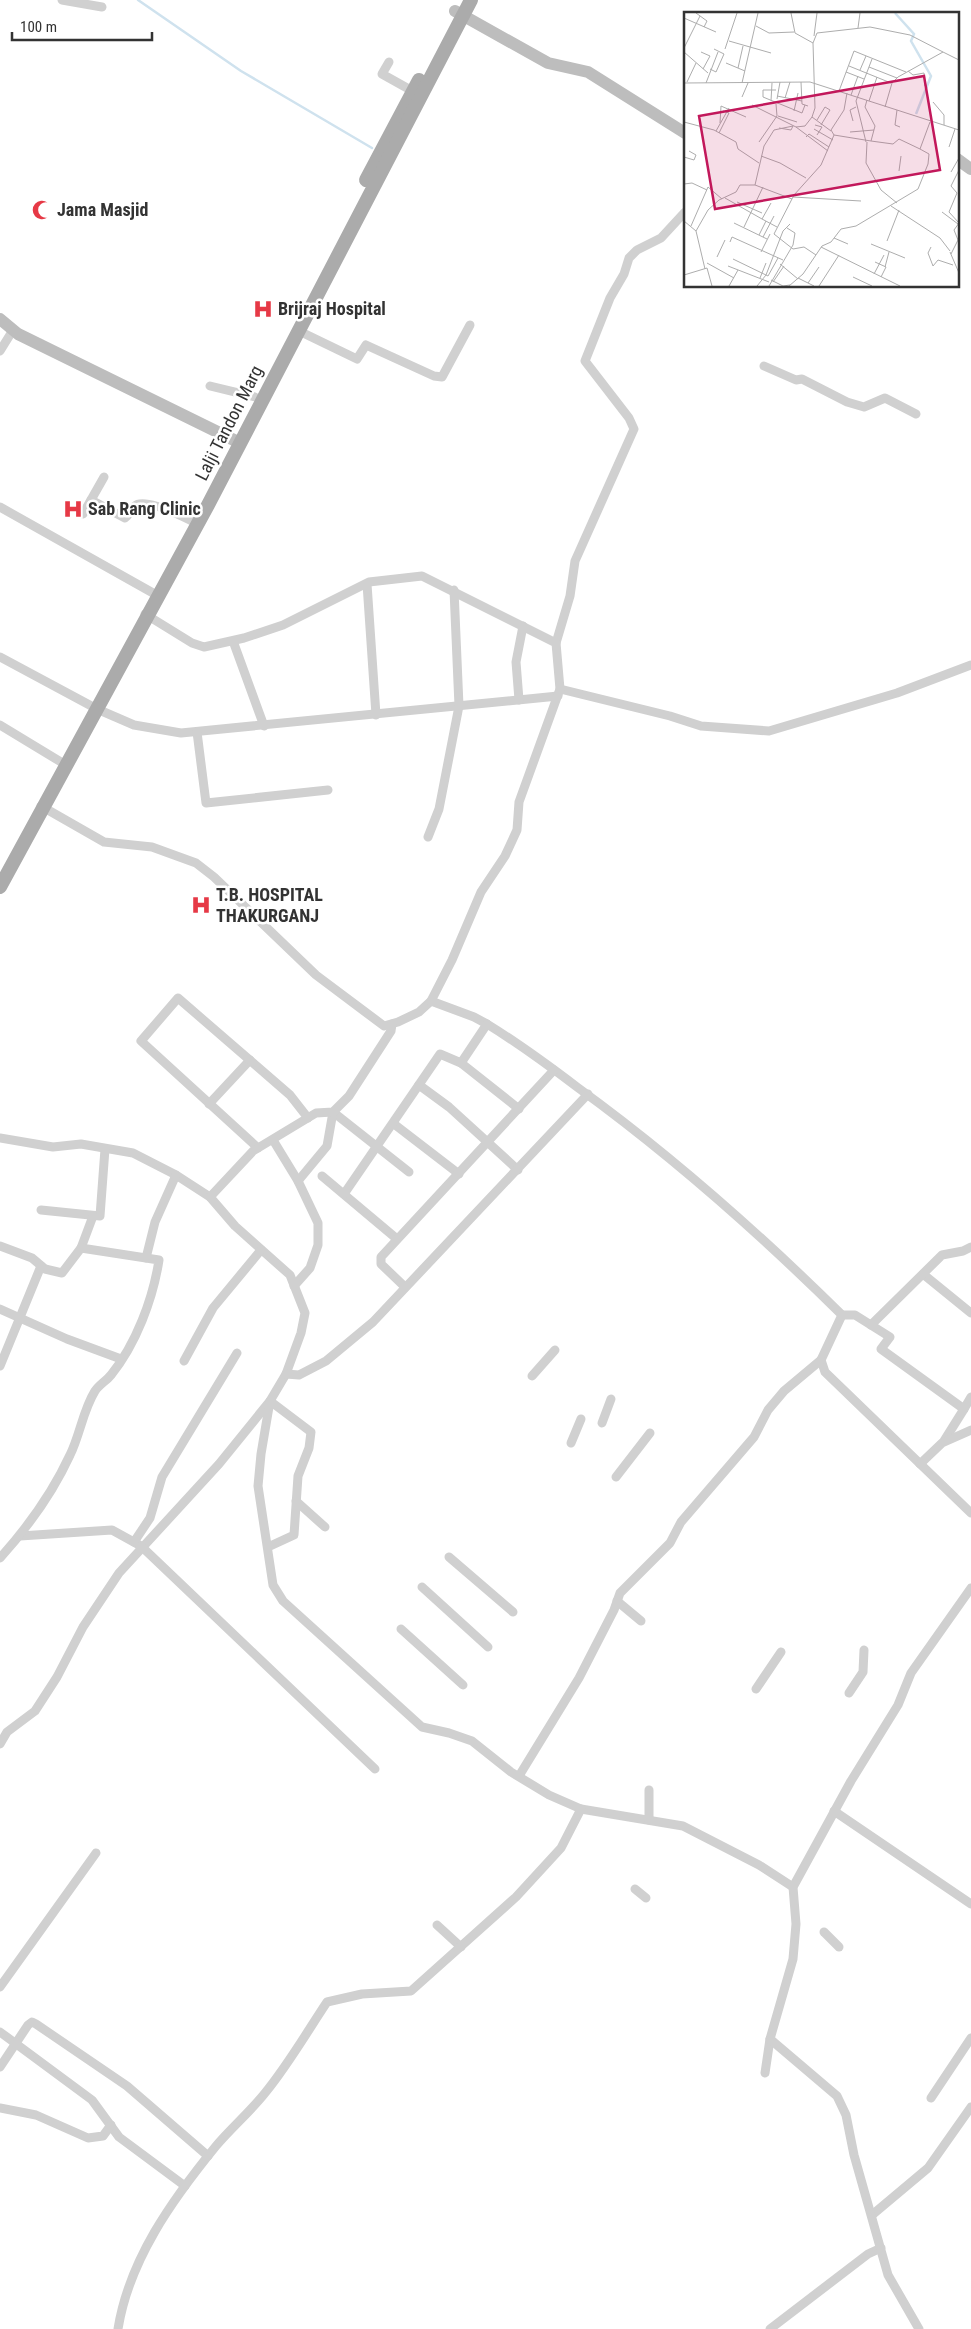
<svg xmlns="http://www.w3.org/2000/svg" width="971" height="2329" font-family="'Roboto Condensed',sans-serif">
<rect width="100%" height="100%" fill="#fff"/>
<g fill="none" stroke-linecap="round" stroke-linejoin="round">
<!-- stream -->
<polyline stroke="#cfe2ee" stroke-width="2.5" points="138,0 241,71 372,148"/>
<!-- street -->
<g stroke="#d0d0d0" stroke-width="9">
<polyline points="62,0 102,7"/>
<polyline points="389,62 382,74 416,93"/>
<polyline points="299,331 357,359 366,345 434,376 442,377 470,325"/>
<polyline points="0,351 13,330"/>
<polyline points="764,366 796,380 802,379 847,402 864,407 885,398 916,414"/>
<polyline points="210,386 255,397"/>
<path d="M91,500L125,518C129,515 131,510 135,506C144,497 182,516 192,521"/>
<polyline points="0,507 153,593"/>
<polyline points="83,514 104,477"/>
<polyline points="367,584 376,715"/>
<polyline points="233,641 264,726"/>
<polyline points="556,643 570,596 575,561 634,429 629,418 585,361 610,298 624,274 629,258 637,250 661,238 685,212"/>
<polyline points="0,657 97,709 134,725 181,733 558,696"/>
<polyline points="560,689 670,716 701,726 769,731 897,693 971,665"/>
<polyline points="519,700 516,662 523,626"/>
<polyline points="0,725 66,765"/>
<polyline points="197,732 206,803 328,790"/>
<polyline points="41,806 104,842 152,847 196,863 214,877 316,975 384,1026 398,1022 419,1012 431,1001 452,960 481,892 505,856 517,830 519,802 560,689 556,643 422,576 369,582 283,625 244,638 204,647 192,643 145,614"/>
<polyline points="428,837 439,809 459,706 454,590"/>
<path d="M431,1001L474,1017L487,1024C518,1043 548,1065 577,1087C672,1156 758,1232 842,1315L821,1360L825,1372L971,1513"/>
<polyline points="461,1063 519,1109"/>
<polyline points="419,1085 449,1107 518,1170"/>
<polyline points="209,1104 250,1060"/>
<polyline points="333,1112 409,1172"/>
<polyline points="394,1124 459,1174"/>
<polyline points="0,1138 53,1147 81,1144 133,1153 176,1175 210,1197 235,1226 290,1275 305,1313 301,1333 286,1374 270,1401 219,1464 119,1573 83,1627 57,1677 35,1711 7,1732 0,1744"/>
<polyline points="273,1140 298,1181 318,1223 318,1245 310,1268 294,1286"/>
<polyline points="258,1148 141,1041 178,998 290,1095 308,1118"/>
<polyline points="322,1176 397,1239"/>
<polyline points="298,1181 327,1146 333,1112"/>
<polyline points="344,1194 440,1054 461,1063 487,1024"/>
<polyline points="210,1197 253,1151 316,1113 333,1112 349,1096 391,1031 392,1024"/>
<polyline points="41,1210 100,1216 105,1149"/>
<polyline points="0,1246 32,1258 45,1269 62,1273 81,1248 93,1216"/>
<polyline points="146,1258 155,1222 176,1175"/>
<polyline points="923,1274 971,1313"/>
<polyline points="405,1287 381,1264 381,1257 554,1070"/>
<polyline points="0,1309 67,1339 121,1359"/>
<polyline points="842,1315 855,1315 890,1337 881,1349 964,1409 971,1397"/>
<polyline points="871,1325 942,1255 963,1251 971,1247"/>
<polyline points="184,1361 213,1308 261,1250"/>
<polyline points="0,1366 41,1266"/>
<polyline points="286,1374 299,1375 326,1361 373,1322 588,1094"/>
<polyline points="532,1376 555,1350"/>
<polyline points="602,1423 611,1399"/>
<polyline points="944,1441 964,1409"/>
<polyline points="571,1443 581,1419"/>
<polyline points="920,1464 942,1443 971,1430"/>
<polyline points="616,1477 650,1433"/>
<polyline points="296,1501 325,1527"/>
<polyline points="20,1536 112,1530 141,1546 375,1769"/>
<polyline points="134,1542 150,1518 162,1477 237,1353"/>
<polyline points="268,1547 294,1535 298,1476 309,1448 311,1432 270,1401 261,1454 258,1486 273,1585 283,1601 422,1727 449,1733 472,1741 511,1772 549,1795 581,1809 683,1826 759,1865 793,1887"/>
<polyline points="449,1557 513,1612"/>
<path d="M0,1558C27,1528 53,1492 70,1455C80,1435 83,1410 95,1391C99,1385 106,1381 111,1375C136,1344 153,1299 159,1260L81,1248"/>
<polyline points="422,1587 488,1647"/>
<polyline points="617,1601 641,1621"/>
<polyline points="401,1629 463,1685"/>
<polyline points="756,1689 781,1652"/>
<polyline points="849,1693 863,1672 864,1650"/>
<polyline points="519,1776 579,1678 614,1610 620,1593 670,1543 681,1522 754,1437 768,1410 784,1391 821,1360"/>
<polyline points="834,1811 971,1904"/>
<polyline points="649,1820 649,1790"/>
<polyline points="635,1889 646,1898"/>
<polyline points="437,1925 461,1947"/>
<polyline points="824,1932 839,1947"/>
<polyline points="0,1987 96,1853"/>
<polyline points="0,2032 92,2100 119,2137 185,2186"/>
<polyline points="0,2067 28,2025 32,2022 36,2024 127,2086 208,2156"/>
<polyline points="765,2073 770,2039"/>
<polyline points="931,2098 971,2038"/>
<polyline points="0,2108 36,2115 88,2138 103,2136 111,2125"/>
<polyline points="872,2215 928,2168 971,2107"/>
<path d="M118,2329C129,2260 172,2200 216,2146C231,2128 250,2112 265,2093C288,2065 307,2032 327,2002L362,1994L411,1991L516,1897L561,1848L581,1809"/>
<polyline points="770,2329 868,2254 881,2248"/>
<polyline points="919,2329 888,2275 854,2155 846,2115 837,2096 770,2039 793,1959 796,1924 793,1887 851,1781 898,1705 911,1673 971,1588"/>
</g>
<!-- secondary -->
<g stroke="#bdbdbd" stroke-width="12">
<polyline points="455,11 548,63 588,72 685,133"/>
<polyline points="957,159 971,169"/>
<polyline points="0,319 18,334 240,443"/>
</g>
<!-- primary -->
<g stroke="#ababab" stroke-width="14">
<polyline points="366,180 419,80"/>
<polyline points="0,887 208,505 471,0"/>
</g>
</g>
<!-- icons -->
<defs>
<symbol id="mosque-bare" viewBox="-9 -9 18 18"><path d="M3.5-4.9A6 6 0 1 0 3.5 4.9A5 5 0 1 1 3.5-4.9Z" fill="#e63946" stroke="#fff" stroke-width="2.5" paint-order="stroke"/></symbol>
<symbol id="hospital-bare" viewBox="-9 -9 18 18"><path d="M-5-5h3v3.5h4V-5h3V5h-3V1.5h-4V5h-3Z" fill="#e63946" stroke="#fff" stroke-width="2.5" paint-order="stroke"/></symbol>
</defs>
<g fill-rule="evenodd">
<use href="#mosque-bare" x="28" y="196" width="28" height="28"/>
<use href="#hospital-bare" x="249" y="295" width="28" height="28"/>
<use href="#hospital-bare" x="59" y="495" width="28" height="28"/>
<use href="#hospital-bare" x="187" y="891" width="28" height="28"/>
</g>
<g text-anchor="middle" stroke-width="5" stroke-linejoin="round" paint-order="stroke">
<!-- poi labels -->
<g font-size="18" font-weight="bold" fill="#333" stroke="#fff" text-anchor="start">
<text x="57" y="216">Jama Masjid</text>
<text x="278" y="315">Brijraj Hospital</text>
<text x="88" y="515">Sab Rang Clinic</text>
<text x="216" y="901">T.B. HOSPITAL<tspan x="216" dy="21">THAKURGANJ</tspan></text>
</g>
<!-- street labels -->
<g font-size="18" fill="#333" stroke="#fff">
<text transform="translate(229 423) rotate(-63)" y="6">Lalji Tandon Marg</text>
</g>
</g>
<!-- overview -->
<g transform="translate(684 12)">
<rect width="275" height="275" fill="#fff"/>
<path fill="none" stroke="#cfe2ee" stroke-width="2.5" d="M211,1L230,22L227,29L247,64L232,102"/>
<path fill="none" stroke="#adadad" stroke-width="1" d="M12,1L23,9L20,15M0,6L32,20M72,14L85,21L110,20M174,16L176,1M130,24L133,1M45,29L87,41M129,31L133,21L186,15L226,23L259,40M0,36L16,4M41,37L53,1M0,40L24,61M17,40L26,44L19,57M42,51L61,59M165,54L207,71M185,55L213,66M54,56L59,34M26,57L32,60L40,42L30,37M176,58L182,44M224,59L229,63L240,61L241,74M162,60L180,67M3,70L12,51M117,70L118,92L124,94M0,71L126,70L275,118M22,71L34,40M58,71L74,1M92,78H79V85L118,101L121,93M155,79L170,39L222,60M163,81L160,98L147,118L150,123L187,129L191,114L181,95L183,88M167,83L174,64M93,84L118,89M58,85L64,71M101,86L106,70M93,87L96,70M87,89L88,71M185,89L193,65M249,90L260,103V113M68,93L112,115L121,114L128,105L131,96L129,31L111,21L107,1M201,95L208,71L214,65L259,40L275,48M213,98L211,113L216,115M110,99L114,81M94,104L113,110M128,105L147,119M133,108L141,95L146,98L137,113M169,109L166,98L172,95M0,110L30,118L52,130L54,137L75,151M36,111L37,94L62,105M131,113L138,115L133,123M112,115L144,139M95,116L107,118L109,114M130,117L149,128M32,119L45,96M166,120L190,118M35,121L45,101L39,99M122,125L125,122L145,135M187,129L209,132L215,127L236,137M75,130L93,104L92,92M182,130L172,89L188,47M183,130L182,151L197,178L213,191M265,135L271,117M77,144L96,151L122,166M0,145L10,148L12,143L5,139M215,159L217,144M267,160L275,146M0,172L8,171L23,178M71,173L80,134L90,118L109,114M109,185L177,189M41,186L78,207M53,190L78,201M87,191L78,207L93,215M207,194L256,226L266,239M258,200L274,212M0,209L12,219M50,211L83,227M7,214L24,175L38,187M60,215L79,175M75,223L82,209M79,225L90,204M150,226L164,232M203,229L215,198M46,230L48,225L99,248M187,232L221,246M137,235L216,274M247,235L244,241L249,254M77,240L86,222M266,240L275,261M267,242L274,228L270,218L275,211L265,200L273,181L267,174L275,158M132,243L120,235L109,237L90,222L110,183L137,153L150,123M33,245L41,228M49,247L84,264L94,246M191,250L202,255L197,265M23,251L50,266M96,252L114,267M44,254L85,270M249,254L254,248L269,253M201,255L205,240M21,257L12,219L24,198L35,188L52,180L56,173H71L108,187M190,262L200,243M0,263L23,256L28,274M169,265L188,274M76,266L82,251M114,266L130,274M87,268L99,274L106,273M89,270L100,254M124,271L135,255M45,274L54,258M73,274L82,263L99,219L106,212M85,274L109,233L111,221L103,216M105,274L119,262L138,234L147,230L157,217L172,214L234,177L244,152L245,142L236,137L246,110M135,274L155,243"/>
<path fill="#c2185b" fill-opacity="0.15" stroke="#c2185b" stroke-width="2.5" d="M240,64L256,158L31,197L15,104Z"/>
<rect width="275" height="275" fill="none" stroke="#333" stroke-width="2.5"/>
</g>
<!-- scale -->
<path d="M12 32v8h140v-8" fill="none" stroke="#333333" stroke-width="2.5"/>
<text x="20" y="32" font-size="15" fill="#333333" stroke="#ffffff" stroke-width="4" paint-order="stroke">100 m</text>
</svg>
